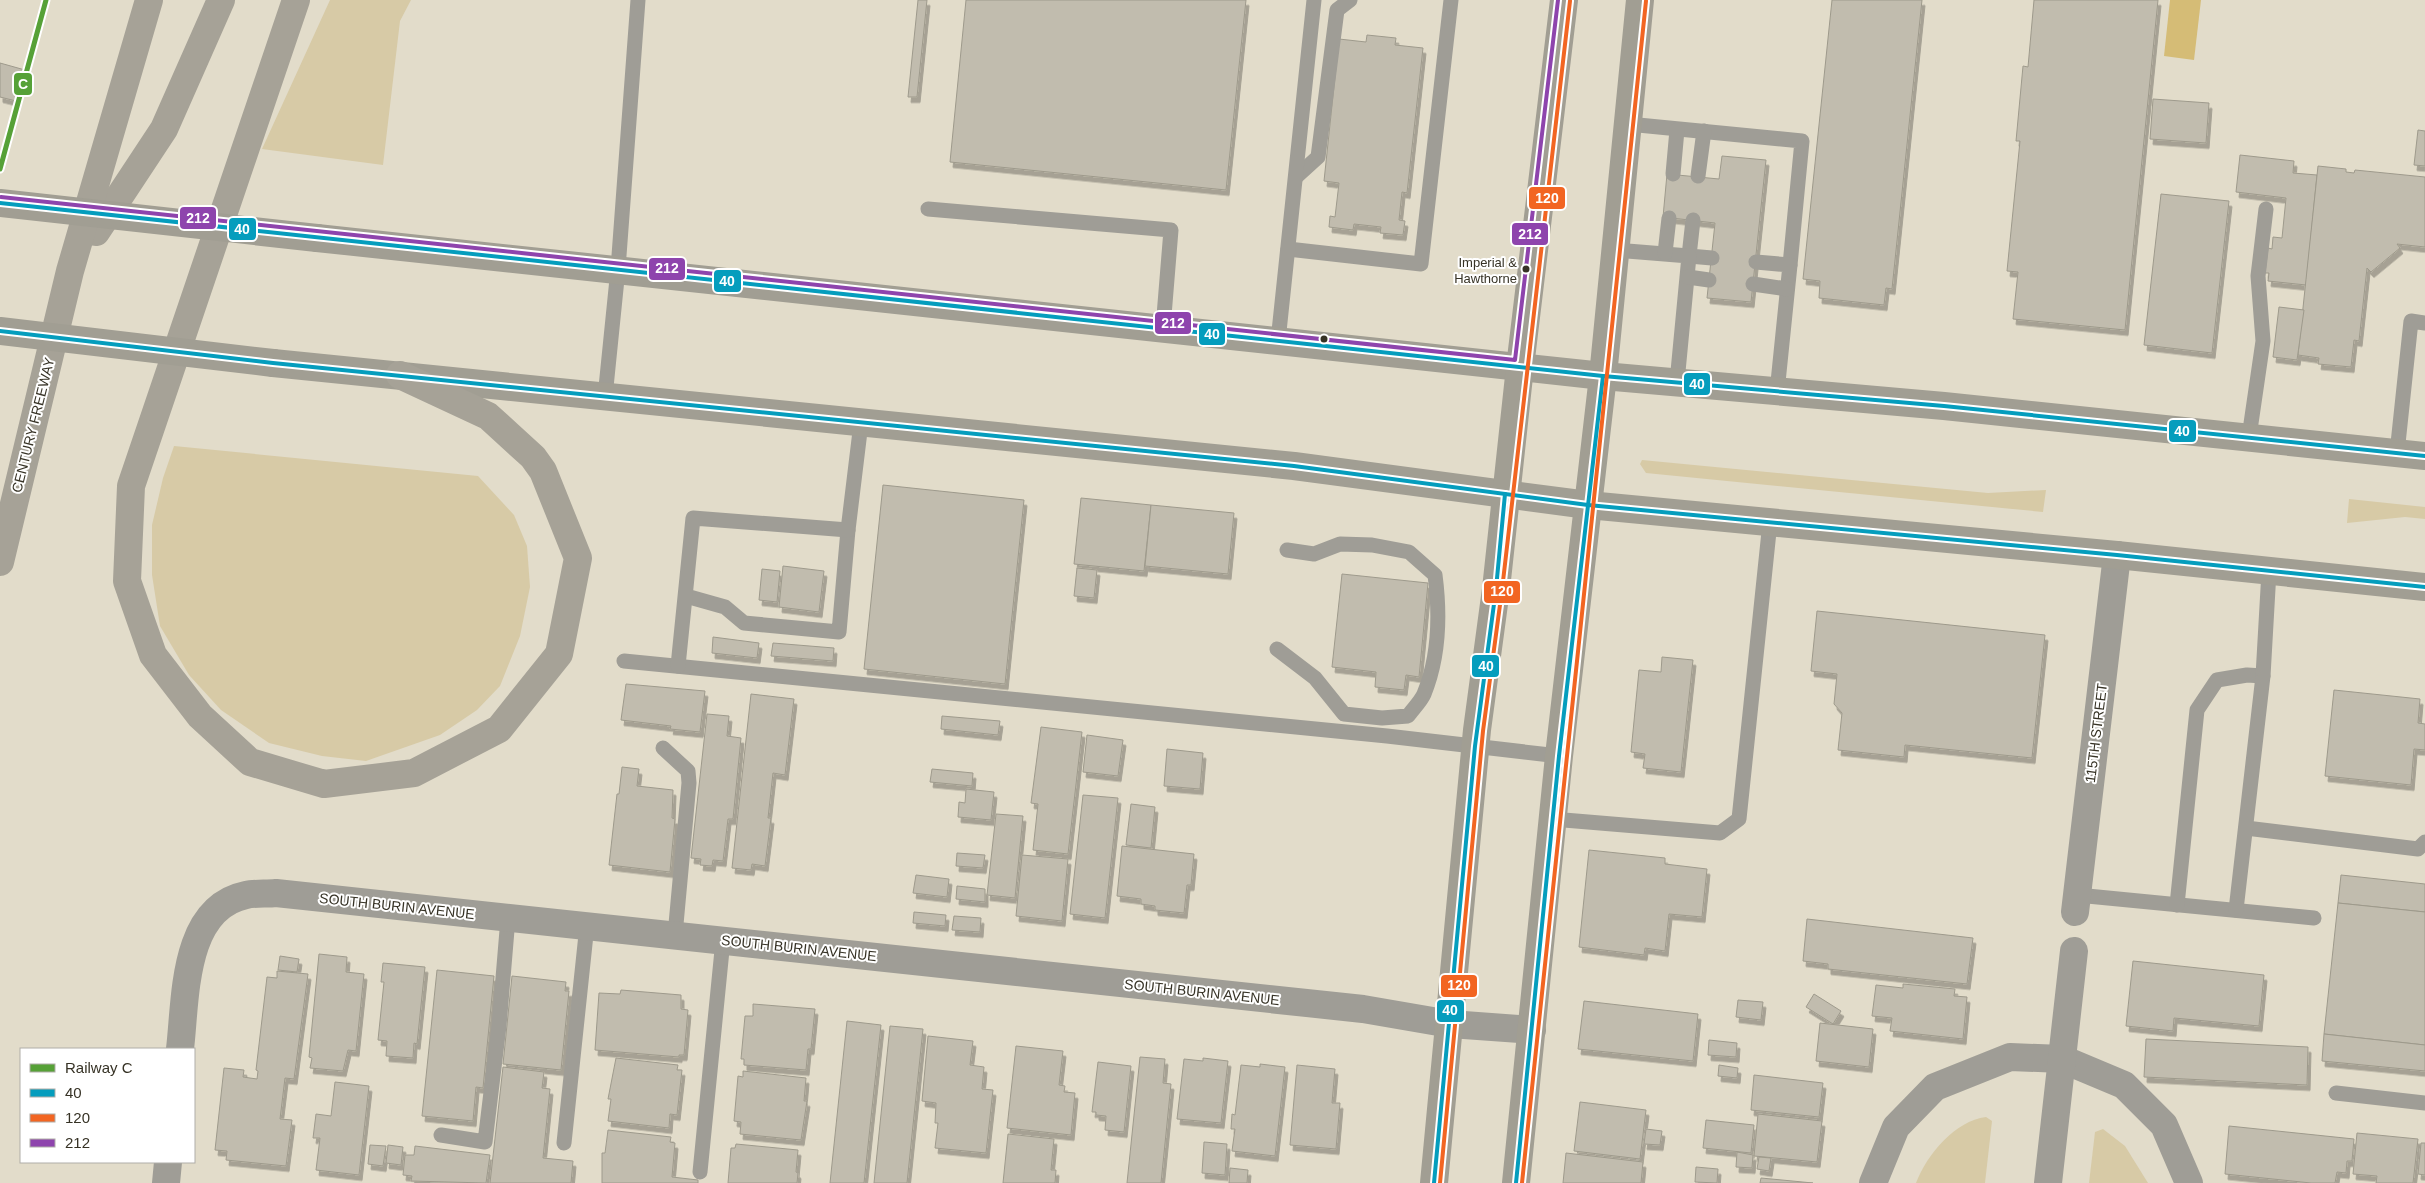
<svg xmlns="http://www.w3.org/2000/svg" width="2425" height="1183" font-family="Helvetica,sans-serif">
<defs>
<filter id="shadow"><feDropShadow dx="3" dy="5.5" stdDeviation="0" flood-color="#0004"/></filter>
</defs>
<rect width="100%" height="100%" fill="#e2dcca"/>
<!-- grass -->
<g fill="#d7caa6">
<polygon points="330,0 411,0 400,21 383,165 262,149"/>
<polygon points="174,446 478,476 514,515 527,546 530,587 520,636 500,686 477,710 440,735 366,761 322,756 269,743 221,710 189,675 160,626 152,575 152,525 163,478"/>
<polygon points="1642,460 1988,493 2046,490 2043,512 1646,473 1640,464"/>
<polygon points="2349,499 2425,507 2425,519 2405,517 2347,523"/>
<path d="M1986,1117L1992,1121L1985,1183H1916C1927,1154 1955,1121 1986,1117Z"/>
<polygon points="2103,1129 2125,1146 2148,1183 2089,1183 2095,1132"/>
</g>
<!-- water -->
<polygon fill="#d5bc76" points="2170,0 2201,0 2194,60 2164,56"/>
<!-- building -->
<g fill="#c1bcae" stroke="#9e9a8c" filter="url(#shadow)">
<polygon points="918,0 927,0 917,97 908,97"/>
<polygon points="966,0 1246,0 1226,190 950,162"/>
<polygon points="1832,0 1922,0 1892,289 1886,288 1884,305 1819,298 1820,281 1803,279"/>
<polygon points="2034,0 2158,0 2125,330 2013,319 2018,272 2007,271 2020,141 2016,141 2023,66 2028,67"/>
<polygon points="1367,35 1396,38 1395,45 1423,48 1407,193 1402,192 1399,220 1405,221 1403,235 1380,233 1381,227 1354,224 1353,230 1329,227 1330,216 1335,217 1339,183 1324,181 1339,39 1366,42"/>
<polygon points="0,63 25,70 16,101 0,97"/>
<polygon points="2153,99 2209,103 2206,143 2150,139"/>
<polygon points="2418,130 2425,131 2425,166 2414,165"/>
<polygon points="2240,155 2294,161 2293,173 2317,175 2306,285 2268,281 2269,273 2265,273 2268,248 2272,249 2273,237 2282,238 2286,198 2236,192"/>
<polygon points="1722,156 1766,160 1751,302 1707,298 1715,223 1663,217 1667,174 1719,179"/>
<polygon points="2318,166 2346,169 2346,172 2354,173 2355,170 2425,177 2425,247 2397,244 2400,248 2371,272 2367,268 2359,341 2354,340 2351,367 2318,364 2319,358 2298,355"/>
<polygon points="2161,194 2229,201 2212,353 2144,345"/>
<polygon points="2279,307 2304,310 2297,360 2273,357"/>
<polygon points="883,485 1024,500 1005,684 864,669"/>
<polygon points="1081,498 1151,505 1144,571 1074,564"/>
<polygon points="1151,505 1234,513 1228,574 1145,566"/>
<polygon points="783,566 824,571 819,612 779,607"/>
<polygon points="1077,568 1097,570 1094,598 1074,596"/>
<polygon points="762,569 780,571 777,602 759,600"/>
<polygon points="1342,574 1428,583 1419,677 1406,675 1404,690 1375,687 1376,672 1332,667"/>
<polygon points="1817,611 2045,635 2032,758 1905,745 1904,757 1838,750 1842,713 1834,704 1837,674 1811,671"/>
<polygon points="713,637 759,643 757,658 712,653"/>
<polygon points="773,643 834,648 833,661 771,656"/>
<polygon points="1662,657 1693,660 1681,772 1643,768 1645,754 1631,752 1639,670 1661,672"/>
<polygon points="626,684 705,691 700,732 670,729 671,726 621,720"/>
<polygon points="2334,690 2420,699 2418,723 2425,724 2425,750 2414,749 2411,785 2325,776"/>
<polygon points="751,694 794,699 785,775 773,773 768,818 771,818 765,866 752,864 751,870 732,868"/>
<polygon points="707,714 729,716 727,736 741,738 733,819 728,819 723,861 713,860 712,866 700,865 701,859 691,858"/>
<polygon points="942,716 1000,721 998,735 941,729"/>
<polygon points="1041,727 1082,732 1068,854 1033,850 1038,804 1031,803"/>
<polygon points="1087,735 1123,740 1118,776 1083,772"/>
<polygon points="1167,749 1203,753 1200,789 1164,786"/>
<polygon points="622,767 639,769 637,786 673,790 672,818 675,819 670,872 609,865 617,794 619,794"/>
<polygon points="932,769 973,773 972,786 930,782"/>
<polygon points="966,789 994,792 991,820 958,817 959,802 965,803"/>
<polygon points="1083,795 1118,798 1105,918 1070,914"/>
<polygon points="1131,804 1155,807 1151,848 1126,845"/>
<polygon points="996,814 1023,816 1015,898 987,895"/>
<polygon points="1122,846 1194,854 1191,885 1187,885 1184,913 1155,910 1155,906 1141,904 1141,899 1117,896"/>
<polygon points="1589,850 1665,858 1665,864 1707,869 1702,917 1669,914 1665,951 1645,948 1644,955 1579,947"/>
<polygon points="957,853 985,855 983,868 956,866"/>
<polygon points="1022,855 1068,859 1062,921 1016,916"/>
<polygon points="916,875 949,879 947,897 913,893"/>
<polygon points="2341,875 2425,884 2425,912 2338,903"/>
<polygon points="957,886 985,889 985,902 956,899"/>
<polygon points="2338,903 2425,912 2425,1045 2324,1034"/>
<polygon points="914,912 946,915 945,926 913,923"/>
<polygon points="954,916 981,918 980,932 952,930"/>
<polygon points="1807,919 1973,938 1967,984 1828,969 1828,964 1803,961"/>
<polygon points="319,954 347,957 346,972 364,974 356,1051 348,1050 343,1071 310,1068 312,1058 309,1057"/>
<polygon points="280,956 299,959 297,972 278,970"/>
<polygon points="2133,961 2264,975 2259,1026 2174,1018 2173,1031 2126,1026"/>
<polygon points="383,963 425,967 417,1044 414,1043 413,1058 386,1056 387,1041 378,1040 384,982 381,982"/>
<polygon points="437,970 494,976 483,1088 476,1087 473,1121 422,1116"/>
<polygon points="277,971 308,974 294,1079 285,1078 280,1119 292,1120 286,1166 226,1160 227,1151 215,1150 224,1068 244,1070 243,1077 257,1079 258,1071 256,1070 267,977 277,978"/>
<polygon points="512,976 566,982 565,991 569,991 561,1070 503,1064"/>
<polygon points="1903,984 1955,989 1954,996 1967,997 1963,1039 1890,1031 1892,1018 1872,1016 1876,985 1903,988"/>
<polygon points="621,990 681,995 681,1009 688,1010 684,1055 679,1055 679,1057 595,1050 599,993 620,994"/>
<polygon points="1814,994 1841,1011 1833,1024 1806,1007"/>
<polygon points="1738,1000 1763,1002 1761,1020 1736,1017"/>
<polygon points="1584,1001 1698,1014 1693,1061 1578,1049"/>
<polygon points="753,1004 815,1009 811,1049 808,1049 806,1070 744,1065 744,1059 741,1059 745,1016 753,1016"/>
<polygon points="847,1021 881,1025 864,1183 830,1183"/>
<polygon points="1820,1023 1873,1029 1869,1067 1816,1061"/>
<polygon points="890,1026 923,1029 907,1183 874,1183"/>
<polygon points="2324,1034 2425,1045 2425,1071 2322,1061"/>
<polygon points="928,1036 973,1041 970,1065 984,1067 982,1089 993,1090 986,1153 935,1148 938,1123 935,1123 936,1103 922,1101"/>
<polygon points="2146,1039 2308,1047 2307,1085 2144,1077"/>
<polygon points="1709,1040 1737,1043 1736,1057 1708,1055"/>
<polygon points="1016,1046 1063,1051 1059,1085 1065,1086 1064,1092 1075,1093 1071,1135 1007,1128"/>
<polygon points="1140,1057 1165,1059 1163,1083 1171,1084 1161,1183 1127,1183"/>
<polygon points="616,1058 678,1065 677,1070 682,1070 677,1115 670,1114 669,1128 608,1121 611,1099 608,1099"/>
<polygon points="1203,1058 1228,1061 1221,1123 1177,1119 1184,1059 1203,1061"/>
<polygon points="1098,1062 1131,1066 1124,1132 1105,1130 1106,1116 1096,1115 1096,1112 1092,1112"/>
<polygon points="1260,1064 1285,1067 1275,1156 1232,1151 1235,1129 1231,1129 1232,1114 1235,1115 1241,1065 1260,1067"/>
<polygon points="1297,1065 1335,1069 1332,1103 1340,1103 1336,1149 1290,1145"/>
<polygon points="1719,1065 1738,1068 1737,1078 1718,1076"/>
<polygon points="503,1067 544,1072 542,1088 550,1089 543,1158 573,1161 571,1183 490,1183"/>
<polygon points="743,1071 806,1078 804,1101 807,1101 801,1140 740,1134 741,1122 734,1121 738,1076 743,1077"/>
<polygon points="1754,1075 1823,1083 1819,1117 1751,1110"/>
<polygon points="335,1082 369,1086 359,1175 316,1170 320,1138 313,1138 316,1114 331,1116"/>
<polygon points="1580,1102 1646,1110 1640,1159 1574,1151"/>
<polygon points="1758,1114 1822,1121 1817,1162 1754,1156"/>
<polygon points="1706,1120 1754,1125 1751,1153 1703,1148"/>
<polygon points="2229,1126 2354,1139 2352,1161 2347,1161 2346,1173 2337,1172 2335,1183 2311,1183 2225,1174"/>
<polygon points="1646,1129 1662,1131 1660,1145 1644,1144"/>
<polygon points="608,1130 671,1137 670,1142 675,1143 672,1177 698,1180 698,1183 602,1183 602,1153 605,1153"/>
<polygon points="2357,1133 2418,1139 2413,1183 2376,1183 2377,1176 2353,1174"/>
<polygon points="1008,1134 1054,1139 1051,1170 1056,1170 1055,1183 1003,1183"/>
<polygon points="1204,1142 1227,1144 1225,1175 1202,1173"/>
<polygon points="2421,1143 2425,1143 2425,1175 2418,1174"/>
<polygon points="736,1144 798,1150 796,1172 798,1173 797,1183 728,1183 731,1148 735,1148"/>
<polygon points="370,1145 386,1146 383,1166 368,1164"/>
<polygon points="388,1145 403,1147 401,1165 386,1163"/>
<polygon points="415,1146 490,1155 486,1183 411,1181 412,1176 403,1175 405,1155 414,1155"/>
<polygon points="1737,1152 1753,1155 1752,1168 1736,1167"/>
<polygon points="1566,1153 1643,1162 1641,1183 1563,1183"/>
<polygon points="1759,1157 1771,1158 1769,1171 1757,1169"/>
<polygon points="1696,1167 1718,1169 1717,1183 1695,1182"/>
<polygon points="1230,1168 1248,1170 1247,1183 1229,1183"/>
<polygon points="1761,1178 1813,1183 1760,1183"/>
</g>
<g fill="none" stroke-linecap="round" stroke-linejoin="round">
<!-- lane -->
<g stroke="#9f9d96" stroke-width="15">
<polyline points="1628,124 1802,141 1790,265"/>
<polyline points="1673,174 1677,130"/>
<polyline points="1698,176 1704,131"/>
<polyline points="1296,177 1318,157 1337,10 1350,0"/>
<polyline points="928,209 1171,230 1163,328"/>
<polyline points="1693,220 1689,256 1712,258"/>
<polyline points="1288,249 1421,264 1451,0"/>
<polyline points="1615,250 1689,256 1677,382"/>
<polyline points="1665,253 1669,218"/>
<polyline points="1756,262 1790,265 1777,392"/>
<polyline points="1688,277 1709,280"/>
<polyline points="1753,284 1787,289"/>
<polyline points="1278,341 1314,0"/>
<polyline points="605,397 618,269 638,0"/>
<polyline points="2249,437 2263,341 2258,276 2266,209"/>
<polyline points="2397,453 2411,321 2425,323"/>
<polyline points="686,596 725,607 744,623 839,632 848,530"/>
<path d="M1277,649L1315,678L1344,714L1382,718L1408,716C1413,709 1421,701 1424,694C1439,657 1440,613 1435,575L1409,552L1372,545L1340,544L1314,554L1287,550"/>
<polyline points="624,661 1387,736 1559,756"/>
<polyline points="678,666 693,518 848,530 861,423"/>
<polyline points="663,748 688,771 689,783 675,935"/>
<polyline points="1552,819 1720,833 1739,819 1770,522"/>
<polyline points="2246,828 2418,849 2425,842"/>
<polyline points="2077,895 2314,918"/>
<polyline points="2177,905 2197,710 2217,680 2247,675 2263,676"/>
<polyline points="2236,910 2263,676 2269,571"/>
<polyline points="2336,1093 2425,1103"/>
<polyline points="441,1135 485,1142 499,1026 508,918"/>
<polyline points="564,1143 587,925"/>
<polyline points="700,1172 723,940"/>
</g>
<!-- street -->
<g stroke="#9f9d96" stroke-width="28">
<polyline points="2075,912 2117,555"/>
<path d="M180,1049C186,999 182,908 246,895C255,893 266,894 276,893L1363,1009L1450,1024L1532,1030"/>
<polyline points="166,1183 168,1162"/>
<polyline points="1873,1183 1896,1127 1935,1087 2010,1057 2062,1059 2124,1085 2164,1125 2189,1183"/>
<polyline points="2048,1183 2074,951"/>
</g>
<!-- primary -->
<g stroke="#a19e93" stroke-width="28">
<polyline points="317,238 1603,376 1944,406 2425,456"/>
<polyline points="273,363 1294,466 1588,505 2117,555 2425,587"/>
<polyline points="1434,1183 1477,730 1496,589 1520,367 1564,0"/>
<polyline points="1516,1183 1559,756 1603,376 1640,0"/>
</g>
<!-- highway -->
<g stroke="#a6a297" stroke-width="28">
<polyline points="296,0 131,486 127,581 153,655 200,716 250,762 324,784 414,773 499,729 559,654 578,558 543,471 533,457 488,416 400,375"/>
<polyline points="96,232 164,129 221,0"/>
<polyline points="0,562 70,271 149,0"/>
</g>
<!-- primary-bridge -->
<g stroke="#a19e93" stroke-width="28">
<polyline points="0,203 317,238"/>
<polyline points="0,331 273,363"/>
</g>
<defs>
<g id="bus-1">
<polyline points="0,203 1603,376 1944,406 2425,456"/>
<polyline points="0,331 273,363 1294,466 1588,505 2117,555 2425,587"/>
<polyline points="1434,1183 1475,746 1496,589 1505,494"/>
<polyline points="1516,1183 1559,756 1603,376"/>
</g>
<g id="bus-2">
<polyline points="1440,1183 1483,731 1502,590 1570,1"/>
<path d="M1522,1183C1562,789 1607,395 1646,1"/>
</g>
<polyline id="bus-3" points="1,197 1515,360 1558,0"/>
</defs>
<!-- bus-1 casing -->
<use href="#bus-1" stroke="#fff" stroke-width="8"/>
<!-- bus-2 casing -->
<use href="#bus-2" stroke="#fff" stroke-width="8"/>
<!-- bus-3 casing -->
<use href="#bus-3" stroke="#fff" stroke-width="8"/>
<!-- bus-1 -->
<use href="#bus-1" stroke="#059dbd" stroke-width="4"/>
<!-- bus-2 -->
<use href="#bus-2" stroke="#f26522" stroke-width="4"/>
<!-- bus-3 -->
<use href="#bus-3" stroke="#8e44ad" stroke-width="4"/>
<defs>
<polyline id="rail-1" points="0,169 46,0"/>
</defs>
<!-- rail-1 casing -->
<use href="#rail-1" stroke="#fff" stroke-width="9"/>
<!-- rail-1 -->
<use href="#rail-1" stroke="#56a137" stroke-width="5"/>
</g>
<!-- markers -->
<g fill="#363225" stroke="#fff" stroke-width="2">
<circle cx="1526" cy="269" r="4.5"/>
<circle cx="1324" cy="339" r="4.5"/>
</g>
<g text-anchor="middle" stroke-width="4" stroke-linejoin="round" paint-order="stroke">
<!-- bus labels -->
<g font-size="13" fill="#363225" stroke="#fff" text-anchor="end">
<text x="1517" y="267">Imperial &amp;<tspan x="1517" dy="16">Hawthorne</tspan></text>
</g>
<!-- street labels -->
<g font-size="14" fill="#363225" stroke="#fff">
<text transform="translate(33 425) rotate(-76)" y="5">CENTURY FREEWAY</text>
<text transform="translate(2096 733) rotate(-83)" y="5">115TH STREET</text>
<text transform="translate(397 906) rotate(6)" y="5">SOUTH BURIN AVENUE</text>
<text transform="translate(799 948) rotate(6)" y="5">SOUTH BURIN AVENUE</text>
<text transform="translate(1202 992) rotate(6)" y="5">SOUTH BURIN AVENUE</text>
</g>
</g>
<g stroke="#fff" stroke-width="2">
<rect x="13" y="72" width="20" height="24" rx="5" fill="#56a137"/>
<rect x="1528" y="186" width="38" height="24" rx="5" fill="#f26522"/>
<rect x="179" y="206" width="38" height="24" rx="5" fill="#8e44ad"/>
<rect x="228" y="217" width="29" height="24" rx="5" fill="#059dbd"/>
<rect x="1511" y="222" width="38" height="24" rx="5" fill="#8e44ad"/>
<rect x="648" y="257" width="38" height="24" rx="5" fill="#8e44ad"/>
<rect x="713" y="269" width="29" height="24" rx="5" fill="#059dbd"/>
<rect x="1154" y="311" width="38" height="24" rx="5" fill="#8e44ad"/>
<rect x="1198" y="322" width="28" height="24" rx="5" fill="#059dbd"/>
<rect x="1683" y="372" width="28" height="24" rx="5" fill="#059dbd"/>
<rect x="2168" y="419" width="29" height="24" rx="5" fill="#059dbd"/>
<rect x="1483" y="580" width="38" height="24" rx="5" fill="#f26522"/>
<rect x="1471" y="654" width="29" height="24" rx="5" fill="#059dbd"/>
<rect x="1440" y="974" width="38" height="24" rx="5" fill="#f26522"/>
<rect x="1436" y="999" width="29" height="24" rx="5" fill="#059dbd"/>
</g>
<g font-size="14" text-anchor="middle" font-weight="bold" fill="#fff">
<text x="23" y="89">C</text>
<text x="1547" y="203">120</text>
<text x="198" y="223">212</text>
<text x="242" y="234">40</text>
<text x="1530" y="239">212</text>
<text x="667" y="273">212</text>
<text x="727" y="286">40</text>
<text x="1173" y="328">212</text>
<text x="1212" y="339">40</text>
<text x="1697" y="389">40</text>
<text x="2182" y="436">40</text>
<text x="1502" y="596">120</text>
<text x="1486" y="671">40</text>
<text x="1459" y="990">120</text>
<text x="1450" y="1015">40</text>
</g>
<!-- legend -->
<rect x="20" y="1048" width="175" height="115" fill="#ffffff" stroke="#afada8"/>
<rect x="30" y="1064" width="25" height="8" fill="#56a137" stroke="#afada8"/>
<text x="65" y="1073" font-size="15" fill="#363225">Railway C</text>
<rect x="30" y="1089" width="25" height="8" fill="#059dbd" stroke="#afada8"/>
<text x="65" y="1098" font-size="15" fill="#363225">40</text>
<rect x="30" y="1114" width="25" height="8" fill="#f26522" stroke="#afada8"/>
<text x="65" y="1123" font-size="15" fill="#363225">120</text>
<rect x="30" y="1139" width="25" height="8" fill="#8e44ad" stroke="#afada8"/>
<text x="65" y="1148" font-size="15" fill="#363225">212</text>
</svg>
